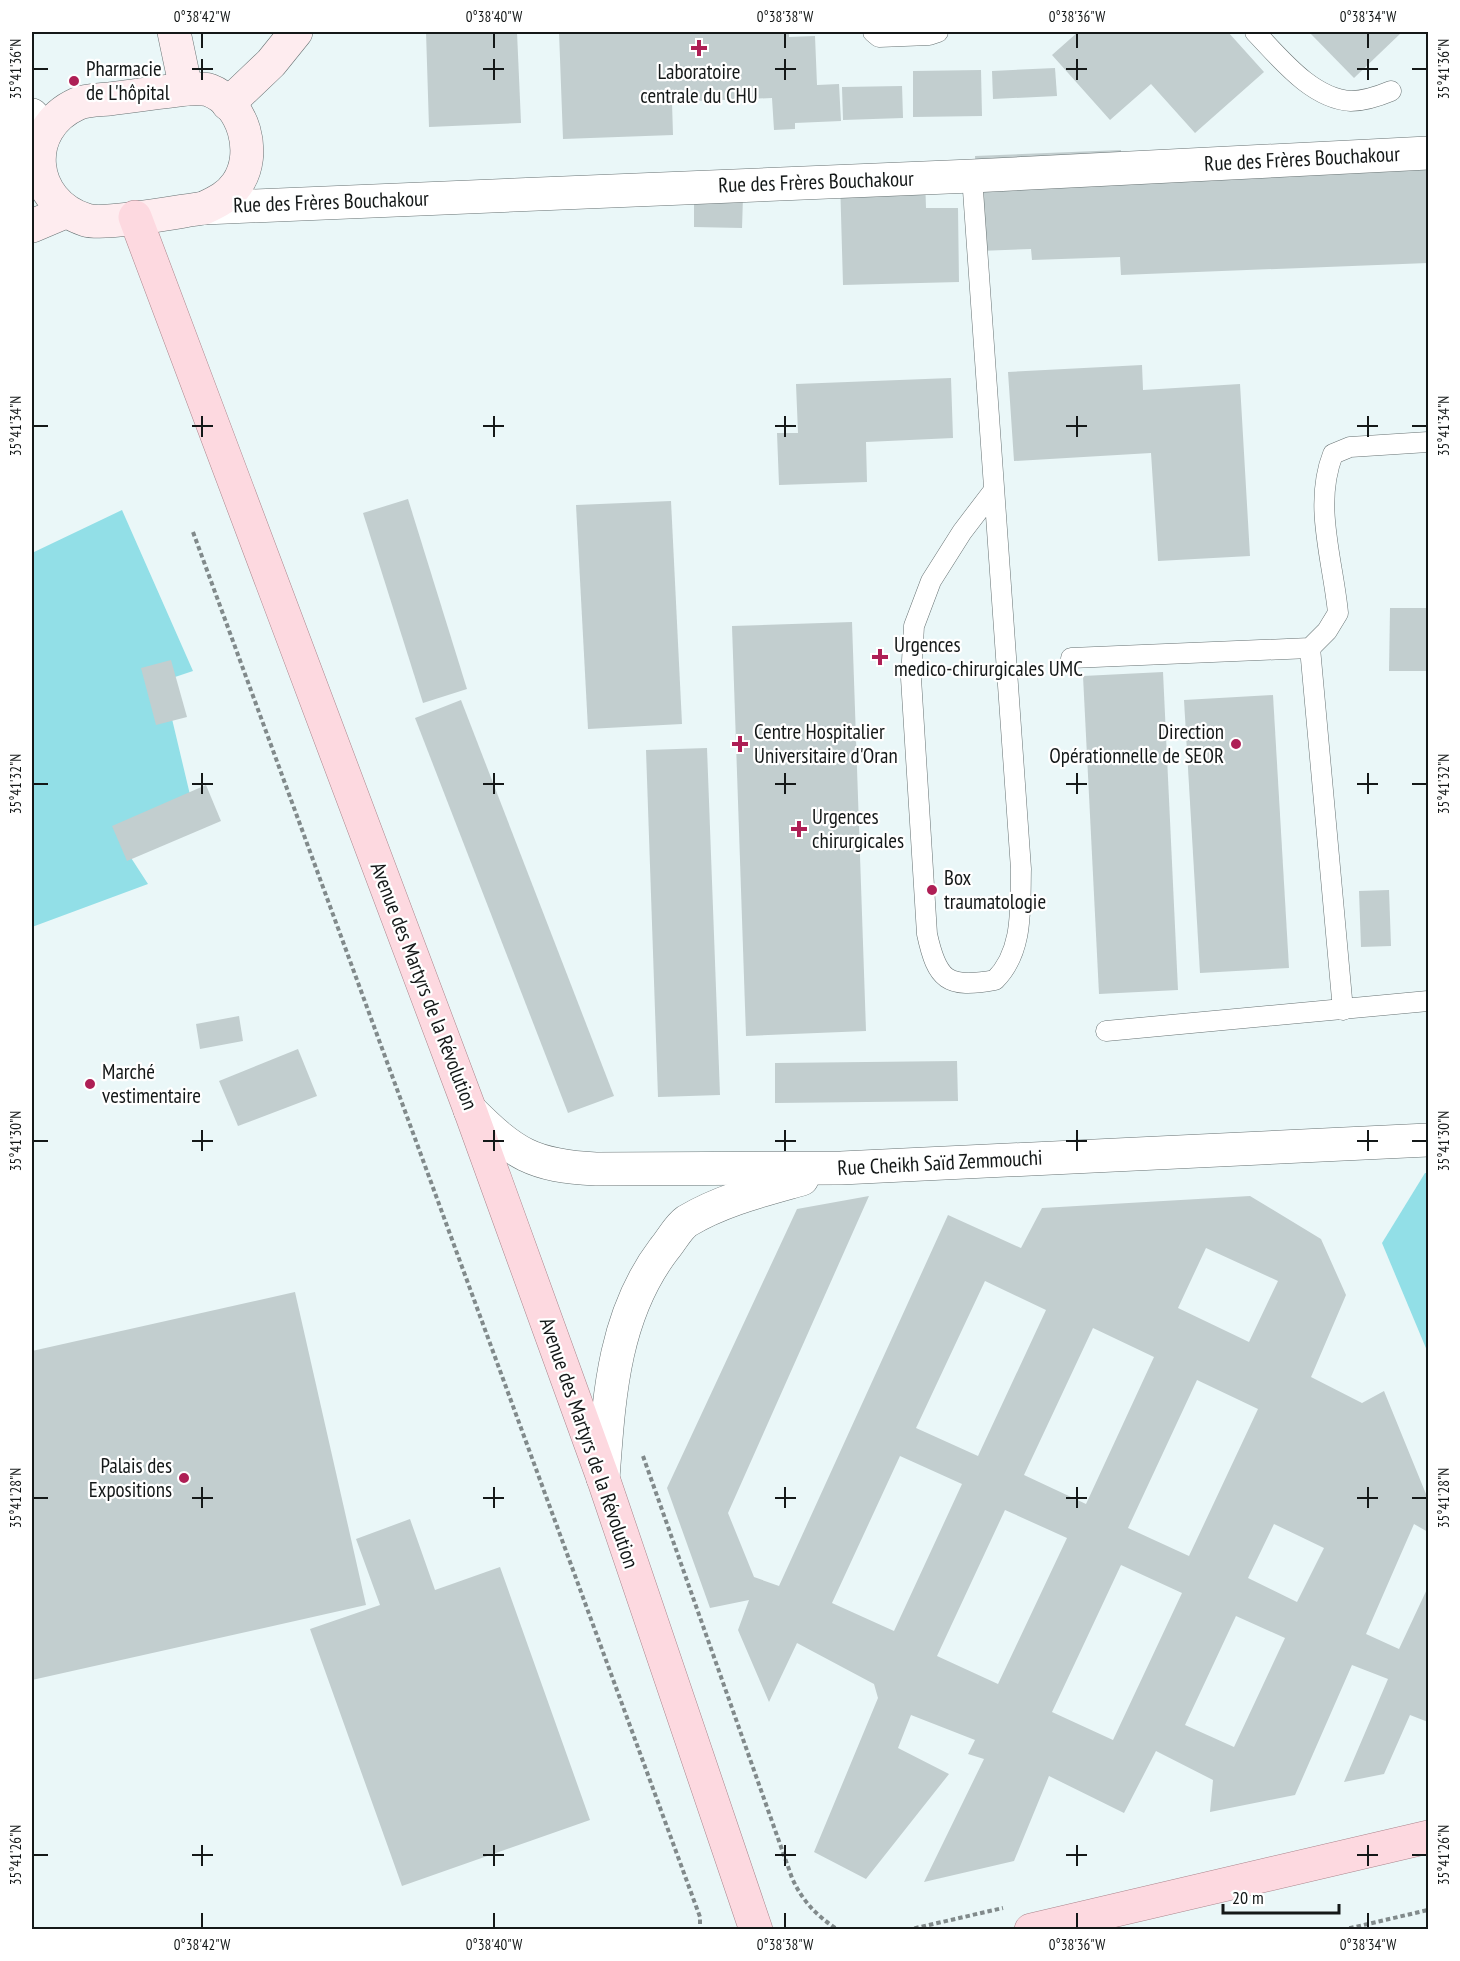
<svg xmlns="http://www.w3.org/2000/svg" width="1460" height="1961" font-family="'PT Sans Narrow',sans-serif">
<rect width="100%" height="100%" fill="#eaf7f8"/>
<!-- green -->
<g fill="#92dfe7">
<polygon points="122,510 193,671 163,681 196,820 124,847 148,884 32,927 32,553"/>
<polygon points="1425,1173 1428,1173 1428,1353 1382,1243"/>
</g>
<!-- building -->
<g fill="#c2cecf" fill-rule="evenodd">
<polygon points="426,32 517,32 521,123 429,127"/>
<polygon points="559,32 789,32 789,37 815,36 817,85 839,84 841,121 795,123 795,129 774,130 772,98 672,102 673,135 563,139"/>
<polygon points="1078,32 1228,32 1264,72 1195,133 1151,84 1110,120 1052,55"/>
<polygon points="1309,32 1402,32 1354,78"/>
<polygon points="1055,68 1057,96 993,99 992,71"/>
<polygon points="981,70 982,116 913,117 913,71"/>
<polygon points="902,86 903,118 843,120 842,87"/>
<polygon points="1121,150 1122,180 1428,168 1428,263 1121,275 1120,257 1032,260 1031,249 979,251 975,156"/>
<polygon points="925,177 926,208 958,208 959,282 843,285 840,179"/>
<polygon points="694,196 743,197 742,228 694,227"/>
<polygon points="1142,365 1143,390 1240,384 1250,556 1158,561 1151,453 1014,461 1008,372"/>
<polygon points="951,378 953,438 866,442 867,482 779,485 777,433 798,433 796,384"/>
<polygon points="408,499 467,689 423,703 363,513"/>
<polygon points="671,501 682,724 588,729 576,505"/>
<polygon points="1390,608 1428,608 1428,671 1389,671"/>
<polygon points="852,622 866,1031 746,1036 732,626"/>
<polygon points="171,660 187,717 156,725 141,668"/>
<polygon points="1163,672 1178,990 1099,994 1083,676"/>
<polygon points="1273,695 1289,968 1200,973 1184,700"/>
<polygon points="461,700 614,1096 568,1113 415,718"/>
<polygon points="707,748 720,1095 658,1097 646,750"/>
<polygon points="206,785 221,821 127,861 112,826"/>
<polygon points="1389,890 1391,946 1361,947 1359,891"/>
<polygon points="239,1016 243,1041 200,1049 196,1024"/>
<polygon points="298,1049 317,1096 238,1126 219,1081"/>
<polygon points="957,1061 958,1101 775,1103 775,1063"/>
<path d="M869,1196L728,1513L754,1577L779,1586L948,1215L1021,1248L1042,1208L1250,1196L1321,1239L1346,1295L1311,1377L1362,1403L1384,1391L1428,1499V1532L1414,1524L1366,1634L1399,1649L1428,1587V1722L1410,1715L1384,1774L1344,1782L1388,1679L1352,1665L1295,1795L1210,1812L1213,1780L1156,1751L1124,1813L1049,1776L1014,1861L924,1882L984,1759L968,1754L975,1740L911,1715L898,1748L949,1774L866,1879L814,1852L878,1698L874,1684L797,1643L769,1702L738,1630L749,1600L710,1608L667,1488L797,1209ZM1206,1248L1278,1281L1249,1342L1178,1308ZM985,1281L1046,1310L978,1456L916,1428ZM1093,1328L1154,1357L1086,1504L1024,1475ZM1197,1380L1258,1409L1189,1556L1128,1528ZM900,1456L962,1484L894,1631L832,1603ZM1005,1510L1067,1538L998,1684L937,1656ZM1274,1524L1324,1548L1297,1602L1248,1578ZM1121,1565L1182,1593L1113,1740L1052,1712ZM1236,1616L1285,1638L1234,1747L1185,1725Z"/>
<polygon points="295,1292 366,1605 32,1680 32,1351"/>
<polygon points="410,1519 435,1590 500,1567 590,1820 402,1886 310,1629 380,1605 356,1539"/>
</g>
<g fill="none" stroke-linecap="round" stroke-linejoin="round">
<defs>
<g id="service">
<polyline points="873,32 879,37 929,35 938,32"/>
<path d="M1255,32C1280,58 1312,99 1351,101C1365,101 1379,96 1391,91"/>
<path d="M972,176L1021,869C1020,907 1024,951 995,980C947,989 937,980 927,934L911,678L914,626L931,581L962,532L994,490"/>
<polyline points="1310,648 1343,1010"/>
<path d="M1071,658L1310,648L1327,631L1338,613C1333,560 1313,505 1333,454L1350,447L1428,442"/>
<polyline points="1106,1031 1428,1001"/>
</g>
<g id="tertiary">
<polyline points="32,115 46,131"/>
<polyline points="204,208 972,176 1428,153"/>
<path d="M470,1110C514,1154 533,1166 596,1169L841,1168L1428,1140"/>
<path d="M603,1478C609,1398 613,1316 664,1249C671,1241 678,1227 687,1221C722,1200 763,1190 802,1179"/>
</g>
<g id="secondary">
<polyline points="174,32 186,89"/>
<path d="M186,89C192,89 202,88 209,90C244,103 258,154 237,184C229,196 217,202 204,208C181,211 104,226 86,220C29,202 22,129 77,104C86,100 99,100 109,99C134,96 160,92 186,89Z"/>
<polyline points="228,104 271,63 296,32"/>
<polyline points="32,226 65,212"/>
</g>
<g id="primary">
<polyline points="135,217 470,1110 603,1478 756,1930"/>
<polyline points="1031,1930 1428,1837"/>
</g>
</defs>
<!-- service casing -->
<use href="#service" stroke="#677273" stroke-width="21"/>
<!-- tertiary casing -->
<use href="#tertiary" stroke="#677273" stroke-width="34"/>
<!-- secondary casing -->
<use href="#secondary" stroke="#677273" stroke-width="34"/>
<!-- primary casing -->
<use href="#primary" stroke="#aa858c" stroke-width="34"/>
<!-- path -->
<g stroke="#818a8b" stroke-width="4" stroke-dasharray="4.5 3" stroke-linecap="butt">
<polyline points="193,532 700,1917 700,1930"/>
<path d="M643,1456L792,1878C803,1902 816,1915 838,1930"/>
<polyline points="907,1930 1003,1908"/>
<polyline points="1342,1930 1428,1910"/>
</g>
<!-- service -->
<use href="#service" stroke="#fff" stroke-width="20"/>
<!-- tertiary -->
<use href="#tertiary" stroke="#fff" stroke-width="33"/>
<!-- secondary -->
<use href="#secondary" stroke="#feecef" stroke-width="33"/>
<!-- primary -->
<use href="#primary" stroke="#fdd9e0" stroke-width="33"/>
</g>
<!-- ticks -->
<path fill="none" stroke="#141818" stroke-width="2" d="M202,33V48M494,33V48M785,33V48M1077,33V48M1368,33V48M202,59V80M494,59V80M785,59V80M1077,59V80M1368,59V80M33,69H48M192,69H213M483,69H504M775,69H796M1066,69H1087M1357,69H1378M1412,69H1427M202,416V437M494,416V437M785,416V437M1077,416V437M1368,416V437M33,426H48M192,426H213M483,426H504M775,426H796M1066,426H1087M1357,426H1378M1412,426H1427M202,773V794M494,773V794M785,773V794M1077,773V794M1368,773V794M33,784H48M192,784H213M483,784H504M775,784H796M1066,784H1087M1357,784H1378M1412,784H1427M202,1130V1151M494,1130V1151M785,1130V1151M1077,1130V1151M1368,1130V1151M33,1141H48M192,1141H213M483,1141H504M775,1141H796M1066,1141H1087M1357,1141H1378M1412,1141H1427M202,1487V1508M494,1487V1508M785,1487V1508M1077,1487V1508M1368,1487V1508M33,1498H48M192,1498H213M483,1498H504M775,1498H796M1066,1498H1087M1357,1498H1378M1412,1498H1427M202,1845V1866M494,1845V1866M785,1845V1866M1077,1845V1866M1368,1845V1866M33,1855H48M192,1855H213M483,1855H504M775,1855H796M1066,1855H1087M1357,1855H1378M1412,1855H1427M202,1913V1928M494,1913V1928M785,1913V1928M1077,1913V1928M1368,1913V1928"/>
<!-- markers -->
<g fill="#ae1f55" stroke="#fff" stroke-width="2">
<path d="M696 39h6v6h6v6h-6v6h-6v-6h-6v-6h6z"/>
<circle cx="74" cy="81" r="6"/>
<path d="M877 648h6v6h6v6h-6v6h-6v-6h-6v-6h6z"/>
<path d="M737 735h6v6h6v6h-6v6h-6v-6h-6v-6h6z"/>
<circle cx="1236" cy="744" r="6"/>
<path d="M796 820h6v6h6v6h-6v6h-6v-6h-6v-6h6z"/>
<circle cx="932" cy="890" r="6"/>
<circle cx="90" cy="1084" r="6"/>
<circle cx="184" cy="1478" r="6"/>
</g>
<g text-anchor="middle" stroke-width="4.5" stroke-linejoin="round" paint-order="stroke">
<!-- poi labels -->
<g font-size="21" fill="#141818" stroke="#fff" text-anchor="start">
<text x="86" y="76">Pharmacie<tspan x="86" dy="24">de L'hôpital</tspan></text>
<text x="699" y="79" text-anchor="middle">Laboratoire<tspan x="699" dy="24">centrale du CHU</tspan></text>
<text x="894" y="652">Urgences<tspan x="894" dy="24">medico-chirurgicales UMC</tspan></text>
<text x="754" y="739">Centre Hospitalier<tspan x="754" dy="24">Universitaire d'Oran</tspan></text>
<text x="1224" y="739" text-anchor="end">Direction<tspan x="1224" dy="24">Opérationnelle de SEOR</tspan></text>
<text x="812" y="824">Urgences<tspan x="812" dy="24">chirurgicales</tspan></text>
<text x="944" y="885">Box<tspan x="944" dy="24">traumatologie</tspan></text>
<text x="102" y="1079">Marché<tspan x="102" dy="24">vestimentaire</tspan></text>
<text x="172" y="1473" text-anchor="end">Palais des<tspan x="172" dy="24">Expositions</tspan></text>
</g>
<!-- street labels -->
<g font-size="21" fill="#141818" stroke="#fff">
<text transform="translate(1302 159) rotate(-3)" y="7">Rue des Frères Bouchakour</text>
<text transform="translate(816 182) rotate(-2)" y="7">Rue des Frères Bouchakour</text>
<text transform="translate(331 202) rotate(-2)" y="7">Rue des Frères Bouchakour</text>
<text transform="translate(424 986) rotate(69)" y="7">Avenue des Martyrs de la Révolution</text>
<text transform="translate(940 1163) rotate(-3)" y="7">Rue Cheikh Saïd Zemmouchi</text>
<text transform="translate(589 1443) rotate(71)" y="7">Avenue des Martyrs de la Révolution</text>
</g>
</g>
<!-- border -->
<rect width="1460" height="1961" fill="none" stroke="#ffffff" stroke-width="66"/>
<!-- scale -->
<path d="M1223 1904v9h116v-9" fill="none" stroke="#141818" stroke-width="3"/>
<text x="1232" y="1904" font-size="18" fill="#141818" stroke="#ffffff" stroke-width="4.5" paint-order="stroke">20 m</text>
<rect x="33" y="33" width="1394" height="1895" fill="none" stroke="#141818" stroke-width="2"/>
<g font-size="15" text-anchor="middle" fill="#141818">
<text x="202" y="22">0°38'42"W</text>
<text x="494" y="22">0°38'40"W</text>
<text x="785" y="22">0°38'38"W</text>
<text x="1077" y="22">0°38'36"W</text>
<text x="1368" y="22">0°38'34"W</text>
<text transform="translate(16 69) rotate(-90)" y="5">35°41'36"N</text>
<text transform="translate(1444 69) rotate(-90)" y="5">35°41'36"N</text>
<text transform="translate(16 426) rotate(-90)" y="5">35°41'34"N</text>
<text transform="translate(1444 426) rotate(-90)" y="5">35°41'34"N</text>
<text transform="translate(16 784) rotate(-90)" y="5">35°41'32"N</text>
<text transform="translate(1444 784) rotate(-90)" y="5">35°41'32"N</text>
<text transform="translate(16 1141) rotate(-90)" y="5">35°41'30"N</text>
<text transform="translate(1444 1141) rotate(-90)" y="5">35°41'30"N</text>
<text transform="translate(16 1498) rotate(-90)" y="5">35°41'28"N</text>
<text transform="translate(1444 1498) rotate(-90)" y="5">35°41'28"N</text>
<text transform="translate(16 1855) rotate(-90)" y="5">35°41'26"N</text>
<text transform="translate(1444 1855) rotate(-90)" y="5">35°41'26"N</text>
<text x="202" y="1950">0°38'42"W</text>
<text x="494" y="1950">0°38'40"W</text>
<text x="785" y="1950">0°38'38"W</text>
<text x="1077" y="1950">0°38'36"W</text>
<text x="1368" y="1950">0°38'34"W</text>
</g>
</svg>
